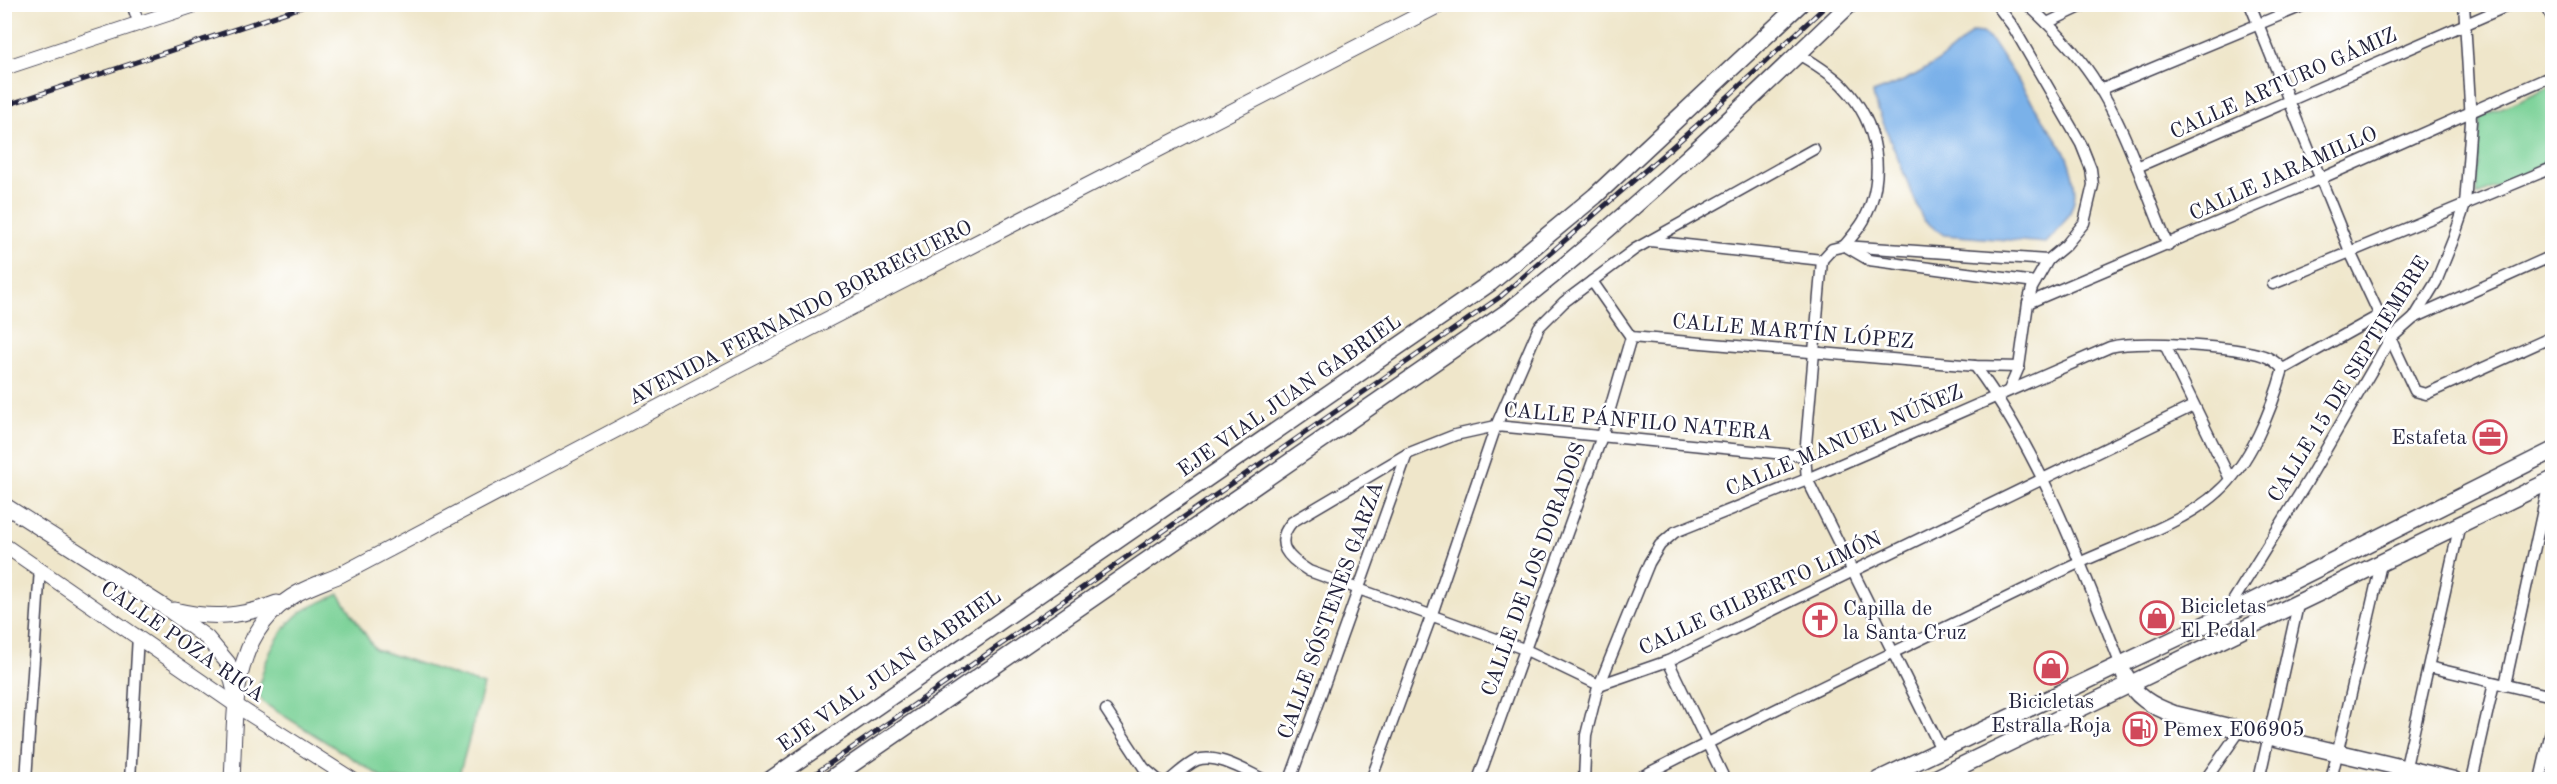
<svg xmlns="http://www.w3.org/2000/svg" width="2557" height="784" font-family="'Old Standard TT',serif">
<rect width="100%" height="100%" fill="#fff"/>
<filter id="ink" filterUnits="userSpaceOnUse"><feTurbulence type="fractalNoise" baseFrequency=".0167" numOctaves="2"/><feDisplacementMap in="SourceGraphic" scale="12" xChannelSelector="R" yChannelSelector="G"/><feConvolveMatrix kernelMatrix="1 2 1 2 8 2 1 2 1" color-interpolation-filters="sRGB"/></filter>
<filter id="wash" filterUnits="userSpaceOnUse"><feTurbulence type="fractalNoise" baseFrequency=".008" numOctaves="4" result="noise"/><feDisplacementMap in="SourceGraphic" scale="24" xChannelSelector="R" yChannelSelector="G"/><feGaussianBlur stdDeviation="1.35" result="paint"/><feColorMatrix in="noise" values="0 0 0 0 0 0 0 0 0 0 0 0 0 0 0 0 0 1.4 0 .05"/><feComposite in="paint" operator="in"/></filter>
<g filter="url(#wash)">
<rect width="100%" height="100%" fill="#efe6ca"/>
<!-- green -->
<g fill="#78d095" stroke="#4d7968" stroke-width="1.5">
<polygon points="2552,86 2552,161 2477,195 2480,117"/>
<path d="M339,594L375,649L484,685L458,779H385L265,704L259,696C259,669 276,634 296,616C307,606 326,601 339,594Z"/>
</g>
<!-- water -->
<path fill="#7ab1e9" stroke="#4e6a92" stroke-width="1.5" d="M1972,32L1982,33L1992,41L2065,152C2082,194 2078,211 2046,243L1944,235L1923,220L1874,100L1873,93C1913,79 1943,62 1972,32Z"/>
</g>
<g filter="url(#ink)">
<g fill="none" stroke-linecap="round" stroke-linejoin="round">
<defs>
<g id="minor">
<polyline points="132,4 139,24"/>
<polyline points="1996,4 2012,25 2081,144 2091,169 2093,185 2084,223 2066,245 2048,260 2032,288 2028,303 2019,367 2009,390"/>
<path d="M2027,4C2051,26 2074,49 2092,76C2126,127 2144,189 2168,245"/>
<polyline points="2250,4 2351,254 2415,391 2426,394 2552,337"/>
<polyline points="2546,4 2552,18"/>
<polyline points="2047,23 2087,4"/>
<path d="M1799,54C1814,64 1831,73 1844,87C1878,123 1887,175 1864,220C1859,229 1851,238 1844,246"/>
<polyline points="2100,90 2307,4"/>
<polyline points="2137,167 2512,4"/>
<polyline points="1650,241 1822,260"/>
<polyline points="1845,246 1869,260 2035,282"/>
<polyline points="1822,260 1805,456 1807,479 1941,749"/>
<polyline points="1822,260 1832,249 1844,246 2048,260"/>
<polyline points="1592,281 1631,337 1975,366 2019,367"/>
<polyline points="2273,284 2552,168"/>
<polyline points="2028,303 2322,178 2552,76"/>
<polyline points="2414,318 2552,256"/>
<polyline points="2165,345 2230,479"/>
<path d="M1975,366C2039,451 2081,564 2120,663"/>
<path d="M1805,456L1496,426L1455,435L1407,454L1292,522C1273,544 1288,558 1309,571L1524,649L1599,685L1668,661L2193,406"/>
<polyline points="2225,614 2307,482 2390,339 2414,318 2436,282 2453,240 2465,205 2471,121 2464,4"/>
<polyline points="1668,661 1725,780"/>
<polyline points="2429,667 2552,696"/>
<polyline points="2505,685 2549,482"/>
<polyline points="1106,710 1144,768 1158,780"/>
<polyline points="26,780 40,568"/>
<polyline points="130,780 138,635"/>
<path d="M1170,780C1178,773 1188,764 1197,760C1218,753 1247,772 1265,780"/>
<polyline points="1290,780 1407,454"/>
<polyline points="1371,780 1432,614 1496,426 1539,327 1564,302 1635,249 1814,149"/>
<polyline points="1478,780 1602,436 1631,337"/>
<path d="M1584,780L1586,735L1597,691L1649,563L1660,545L1675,532L1807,479L2110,347C2138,340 2236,346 2264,356C2271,358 2278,364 2283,369"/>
<path d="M1635,780C1776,707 1921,640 2064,570C2110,547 2181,526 2218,492C2250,464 2272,409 2283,369L2380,315"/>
<polyline points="2205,780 2241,729"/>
<polyline points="2259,780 2298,605"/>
<polyline points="2331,780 2381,564"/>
<polyline points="2403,780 2459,528"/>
<polyline points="2472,780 2494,683"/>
<polyline points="2540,780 2552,727"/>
</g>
<g id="tertiary">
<polyline points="4,68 198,4"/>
<polyline points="4,545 237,706 353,780"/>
</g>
<g id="secondary">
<polyline points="4,505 166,608 207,638 228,663 234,688"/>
<path d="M174,610C211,619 242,617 277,603"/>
<path d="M232,780C236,710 228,633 298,593C311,586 326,581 340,575L739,365L1441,4"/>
</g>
<g id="primary">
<path d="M2125,675C2135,697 2152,706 2174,714L2454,780"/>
<polyline points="770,780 1490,283 1595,196 1800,4"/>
<path d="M829,780L1507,312C1629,217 1739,111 1850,4"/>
<polyline points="1878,780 2223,616 2552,451"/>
<polyline points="1932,780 2552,480"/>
</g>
</defs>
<!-- minor casing -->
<use href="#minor" stroke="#413f50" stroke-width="13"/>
<!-- tertiary casing -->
<use href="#tertiary" stroke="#413f50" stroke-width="16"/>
<!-- secondary casing -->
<use href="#secondary" stroke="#413f50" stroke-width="17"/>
<!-- primary casing -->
<use href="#primary" stroke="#413f50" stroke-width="19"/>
<!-- minor -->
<use href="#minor" stroke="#fff" stroke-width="10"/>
<!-- tertiary -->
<use href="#tertiary" stroke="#fff" stroke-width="14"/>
<!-- secondary -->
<use href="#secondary" stroke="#fff" stroke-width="15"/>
<!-- primary -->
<use href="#primary" stroke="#fff" stroke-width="16"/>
<defs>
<g id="rail">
<polyline points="4,106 311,4"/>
<polyline points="806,780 1500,297 1695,127 1828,4"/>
</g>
</defs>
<!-- rail casing -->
<use href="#rail" stroke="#22223b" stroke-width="5"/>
<!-- rail -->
<use href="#rail" stroke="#fff" stroke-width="3" stroke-dasharray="9" stroke-linecap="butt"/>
</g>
</g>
<!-- icons -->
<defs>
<symbol id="office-ring" viewBox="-11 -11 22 22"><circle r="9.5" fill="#fff" stroke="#d1495b" stroke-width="1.5"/><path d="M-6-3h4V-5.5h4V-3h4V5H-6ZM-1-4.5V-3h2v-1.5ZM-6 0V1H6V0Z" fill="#d1495b"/></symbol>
<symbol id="shop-ring" viewBox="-11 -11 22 22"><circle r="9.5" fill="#fff" stroke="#d1495b" stroke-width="1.5"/><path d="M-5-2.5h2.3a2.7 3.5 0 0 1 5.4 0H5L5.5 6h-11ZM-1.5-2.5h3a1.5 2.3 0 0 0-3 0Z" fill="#d1495b"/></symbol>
<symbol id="church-ring" viewBox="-11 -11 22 22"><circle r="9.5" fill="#fff" stroke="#d1495b" stroke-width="1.5"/><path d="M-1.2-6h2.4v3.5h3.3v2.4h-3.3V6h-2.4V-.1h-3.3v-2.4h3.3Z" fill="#d1495b"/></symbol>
<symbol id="fuel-ring" viewBox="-11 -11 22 22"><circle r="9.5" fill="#fff" stroke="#d1495b" stroke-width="1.5"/><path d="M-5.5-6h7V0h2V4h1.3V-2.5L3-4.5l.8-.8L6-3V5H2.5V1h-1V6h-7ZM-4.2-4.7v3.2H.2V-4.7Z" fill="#d1495b"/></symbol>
</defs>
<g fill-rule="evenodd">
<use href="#office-ring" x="2471" y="418" width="38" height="38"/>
<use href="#shop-ring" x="2138" y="599" width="38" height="38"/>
<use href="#church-ring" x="1801" y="601" width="38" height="38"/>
<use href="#shop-ring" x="2032" y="649" width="38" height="38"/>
<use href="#fuel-ring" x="2121" y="710" width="38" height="38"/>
</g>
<g text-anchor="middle" stroke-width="5" stroke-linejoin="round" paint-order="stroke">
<!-- street labels -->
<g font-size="21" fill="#22223b" stroke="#fff">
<text transform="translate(2283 83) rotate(-24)" y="7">CALLE ARTURO GÁMIZ</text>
<text transform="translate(2283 173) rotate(-24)" y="7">CALLE JARAMILLO</text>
<text transform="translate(800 312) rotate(-27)" y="7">AVENIDA FERNANDO BORREGUERO</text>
<text transform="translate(1793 331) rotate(5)" y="7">CALLE MARTÍN LÓPEZ</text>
<text transform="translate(2348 379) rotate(-58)" y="7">CALLE 15 DE SEPTIEMBRE</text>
<text transform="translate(1289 395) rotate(-35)" y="7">EJE VIAL JUAN GABRIEL</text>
<text transform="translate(1638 421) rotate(5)" y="7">CALLE PÁNFILO NATERA</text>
<text transform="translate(1844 440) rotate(-23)" y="7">CALLE MANUEL NÚÑEZ</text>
<text transform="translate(1533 569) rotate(-70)" y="7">CALLE DE LOS DORADOS</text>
<text transform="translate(1760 593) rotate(-25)" y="7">CALLE GILBERTO LIMÓN</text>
<text transform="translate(1330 610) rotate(-70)" y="7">CALLE SÓSTENES GARZA</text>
<text transform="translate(183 641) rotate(35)" y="7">CALLE POZA RICA</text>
<text transform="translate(889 670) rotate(-35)" y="7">EJE VIAL JUAN GABRIEL</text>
</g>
<!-- poi labels -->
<g font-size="21" fill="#22223b" stroke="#fff" text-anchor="start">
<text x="2467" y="444" text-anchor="end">Estafeta</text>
<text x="2180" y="613">Bicicletas<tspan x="2180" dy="24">El Pedal</tspan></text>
<text x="1843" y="615">Capilla de<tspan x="1843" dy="24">la Santa Cruz</tspan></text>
<text x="2051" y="708" text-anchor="middle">Bicicletas<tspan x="2051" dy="24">Estralla Roja</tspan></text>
<text x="2163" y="736">Pemex E06905</text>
</g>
</g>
<!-- margin -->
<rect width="2557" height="784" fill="none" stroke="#fff" stroke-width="24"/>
</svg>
